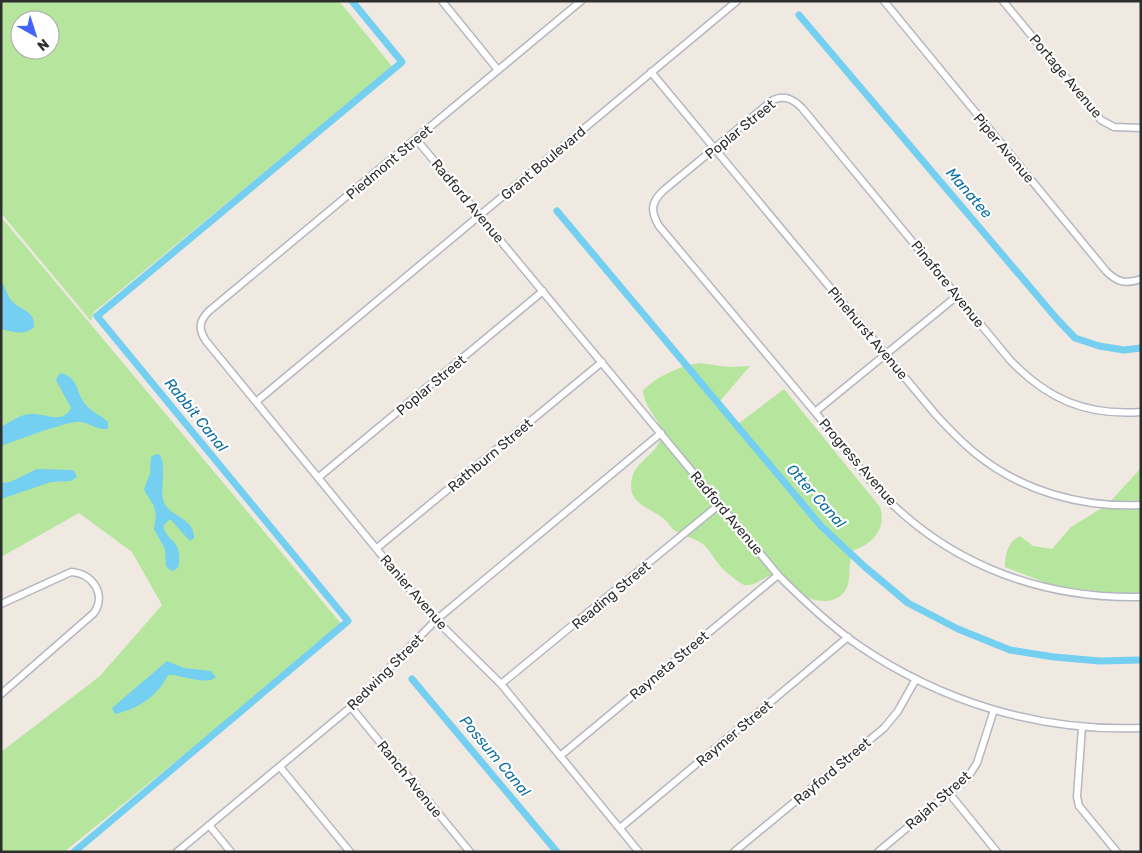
<svg xmlns="http://www.w3.org/2000/svg" width="1142" height="853" font-family="Rubik,sans-serif">
<rect width="100%" height="100%" fill="#efe9e1"/>
<!-- green -->
<g fill="#b6e59e" fill-rule="evenodd">
<path d="M1,1H339L391,65V68L94,312L91,321L1,213ZM20,20H50V50H20Z"/>
<polygon points="1,217 343,626 64,852 1,852 1,752 100,676 162,605 132,552 79,513 1,557"/>
<path d="M699,363L729,367L750,366L720,401L738,424L784,389L880,507C887,528 873,544 854,550C846,564 853,579 845,591C835,605 813,603 800,593C792,587 788,576 776,575C765,574 757,587 744,585C737,581 729,575 723,569C716,562 711,552 704,545C696,538 686,537 677,532C671,529 669,523 664,519C649,506 626,505 632,478C636,460 660,453 661,435C662,419 644,410 643,390C658,376 679,366 699,363Z"/>
<path d="M1141,468V596L1067,591L1005,567C1005,554 1008,542 1020,536L1033,546L1052,549L1071,527L1107,505Z"/>
</g>
<!-- water -->
<g fill="#75cff0">
<path d="M1,281C6,287 7,297 13,302C22,312 34,309 34,327C25,336 13,332 1,329Z"/>
<path d="M60,373C81,377 75,397 89,408C94,413 102,416 108,422V429C97,430 91,424 81,422C69,420 16,441 1,446V427C10,422 21,414 31,414C46,413 62,425 71,408L56,380Z"/>
<path d="M156,454L160,455C168,471 157,494 166,506C174,517 195,520 194,538L190,541L171,520H169L163,526C168,544 181,538 179,562C179,567 178,568 173,571L170,570L166,566L165,549L154,529L156,515L154,506L144,490L150,473L151,457Z"/>
<polygon points="37,469 72,470 75,472 77,477 71,481 51,482 1,499 1,483 10,482"/>
<path d="M167,661L184,668L211,671L216,677C208,685 185,677 173,675H168C158,696 138,709 115,714L112,708Z"/>
</g>
<g fill="none" stroke-linecap="round" stroke-linejoin="round">
<!-- canal -->
<g stroke="#75cff0" stroke-width="7">
<polyline points="799,15 1057,319 1075,338 1099,346 1124,350 1141,348"/>
<polyline points="557,211 821,526 865,567 908,603 958,629 1010,650 1054,657 1100,661 1141,660"/>
<polyline points="412,679 557,852"/>
<polyline points="74,852 348,621 97,316 402,62 352,1"/>
</g>
<defs>
<g id="street">
<polyline points="442,1 498,70"/>
<path d="M581,1L209,311C199,321 198,329 206,341L402,580L436,620L501,684L639,852"/>
<path d="M884,1L1106,271C1118,283 1125,284 1141,279"/>
<polyline points="1003,1 1101,120 1114,127 1141,128"/>
<path d="M651,72L936,415C949,429 961,442 975,453C1021,491 1082,508 1141,505"/>
<path d="M416,139L778,575C803,600 829,625 858,645C941,702 1040,732 1141,728"/>
<polyline points="257,401 737,1"/>
<polyline points="815,412 957,296"/>
<path d="M1141,412C1086,416 1047,399 1010,360L802,108C793,99 785,95 773,100L664,190C651,202 650,211 659,226C709,286 759,346 810,406C836,437 859,470 887,499C955,567 1045,599 1141,597"/>
<polyline points="319,477 543,291"/>
<polyline points="377,548 602,362"/>
<path d="M1,604L71,572C92,573 107,594 94,613L1,694"/>
<polyline points="501,684 720,504"/>
<polyline points="351,707 470,852"/>
<polyline points="1082,727 1077,797 1079,806 1117,852"/>
<polyline points="560,756 778,575"/>
<polyline points="280,767 350,852"/>
<polyline points="949,793 997,852"/>
<polyline points="209,825 231,852"/>
<polyline points="620,828 848,637"/>
<polyline points="177,852 351,707 436,620 661,433"/>
<polyline points="734,852 884,728 898,711 916,679"/>
<polyline points="878,852 968,777 977,763 994,710"/>
</g>
</defs>
<!-- street casing -->
<use href="#street" stroke="#b4b7c1" stroke-width="9"/>
<!-- street -->
<use href="#street" stroke="#fff" stroke-width="6"/>
</g>
<g text-anchor="middle" stroke-width="4.5" stroke-linejoin="round" paint-order="stroke">
<!-- street labels -->
<g font-size="14" fill="#2e2e2e" stroke="#fff">
<text transform="translate(1066 76) rotate(50)" y="5">Portage Avenue</text>
<text transform="translate(740 129) rotate(-39)" y="5">Poplar Street</text>
<text transform="translate(1004 148) rotate(50)" y="5">Piper Avenue</text>
<text transform="translate(389 162) rotate(-40)" y="5">Piedmont Street</text>
<text transform="translate(543 163) rotate(-40)" y="5">Grant Boulevard</text>
<text transform="translate(468 201) rotate(50)" y="5">Radford Avenue</text>
<text transform="translate(948 284) rotate(51)" y="5">Pinafore Avenue</text>
<text transform="translate(868 333) rotate(50)" y="5">Pinehurst Avenue</text>
<text transform="translate(431 385) rotate(-40)" y="5">Poplar Street</text>
<text transform="translate(490 455) rotate(-40)" y="5">Rathburn Street</text>
<text transform="translate(858 462) rotate(49)" y="5">Progress Avenue</text>
<text transform="translate(727 513) rotate(50)" y="5">Radford Avenue</text>
<text transform="translate(414 592) rotate(49)" y="5">Ranier Avenue</text>
<text transform="translate(611 595) rotate(-40)" y="5">Reading Street</text>
<text transform="translate(669 665) rotate(-40)" y="5">Rayneta Street</text>
<text transform="translate(385 672) rotate(-45)" y="5">Redwing Street</text>
<text transform="translate(734 733) rotate(-40)" y="5">Raymer Street</text>
<text transform="translate(832 771) rotate(-40)" y="5">Rayford Street</text>
<text transform="translate(410 779) rotate(51)" y="5">Ranch Avenue</text>
<text transform="translate(938 800) rotate(-41)" y="5">Rajah Street</text>
</g>
<!-- water labels -->
<g font-size="15" font-style="italic" fill="#0d6fa3" stroke="#fff">
<text transform="translate(969 193) rotate(49)" y="5">Manatee</text>
<text transform="translate(196 415) rotate(51)" y="5">Rabbit Canal</text>
<text transform="translate(816 496) rotate(48)" y="5">Otter Canal</text>
<text transform="translate(495 756) rotate(50)" y="5">Possum Canal</text>
</g>
</g>
<!-- border -->
<rect width="1142" height="853" fill="none" stroke="#2e2e2e" stroke-width="5"/>
<!-- north arrow -->
<g transform="translate(35 35) rotate(141)"><circle r="24" fill="#ffffff" stroke="#ababab"/>
<path d="M0-4L9 19L0 12L-9 19Z" fill="#4264fb"/>
<text y="-8" font-size="14" font-weight="bold" text-anchor="middle" fill="#2e2e2e">N</text>
</g>
</svg>
